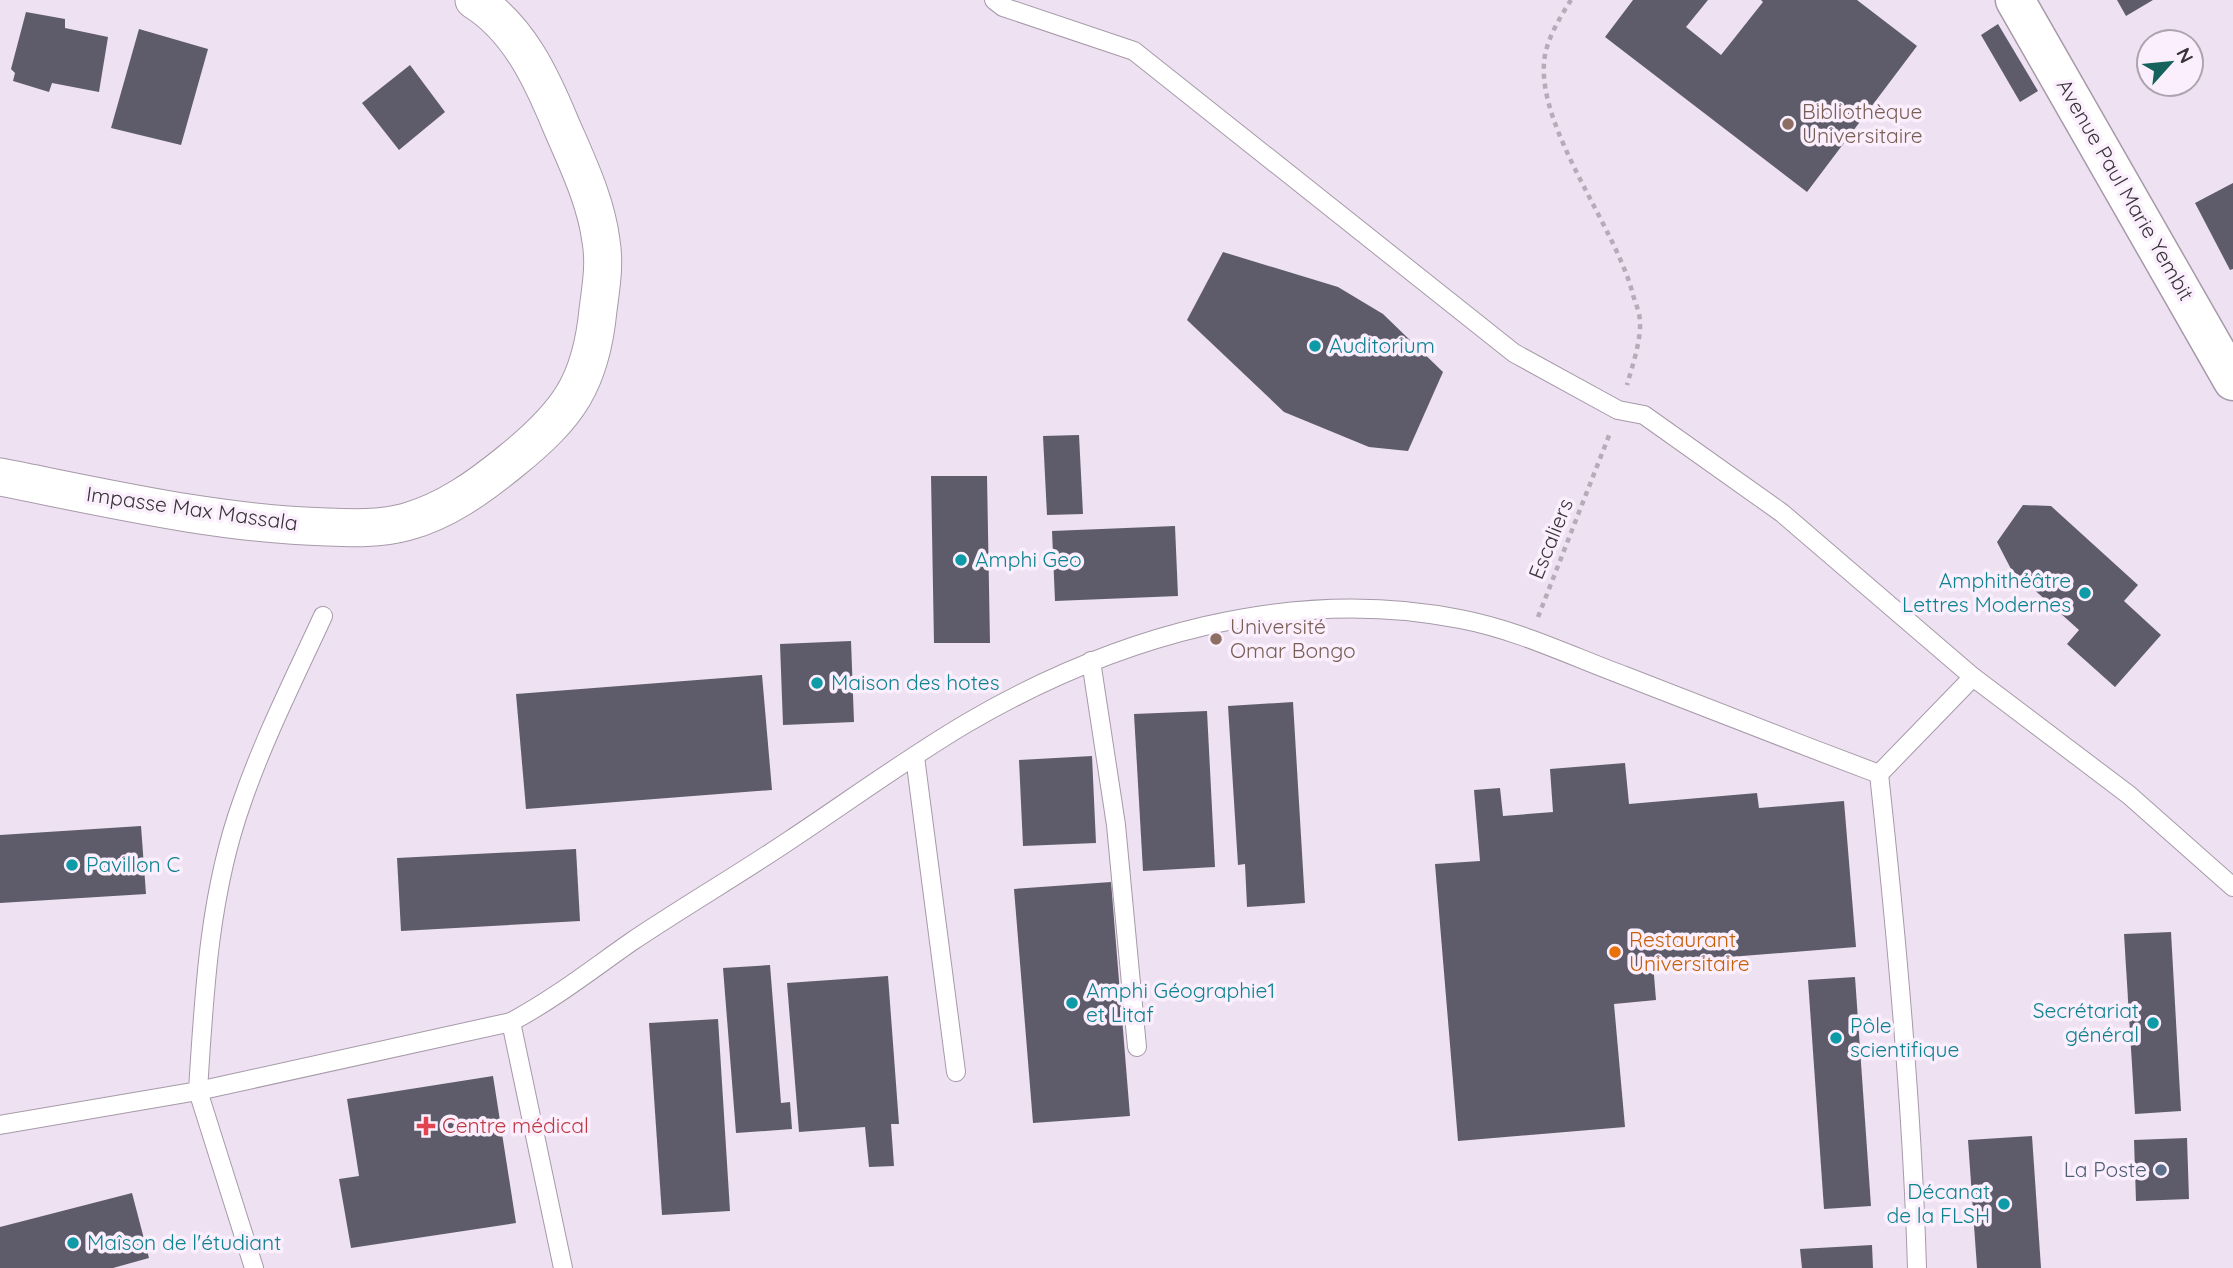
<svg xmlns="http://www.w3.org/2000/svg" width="2233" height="1268" font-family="Quicksand,sans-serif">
<rect width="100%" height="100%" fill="#eee1f1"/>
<!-- building -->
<g fill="#5e5c6b">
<polygon points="1633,0 1708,0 1686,27 1721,55 1763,2 1761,0 1857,0 1917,46 1807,192 1605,37"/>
<polygon points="2117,0 2153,0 2126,16"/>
<polygon points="26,12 65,19 65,28 108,37 99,92 52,83 49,92 13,81 15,73 11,69"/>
<polygon points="1998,24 2038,91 2020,102 1981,35"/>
<polygon points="139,29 208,49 181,145 111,128"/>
<polygon points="410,65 445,112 399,150 362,103"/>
<polygon points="2233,183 2233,269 2230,270 2195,203"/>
<polygon points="1223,252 1338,287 1383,314 1443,372 1408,451 1369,447 1284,412 1187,320"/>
<polygon points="1079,435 1083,514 1047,515 1043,436"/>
<polygon points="931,476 987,476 990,643 934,643"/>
<polygon points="2023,505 2051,506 2138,585 2124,601 2161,635 2115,687 2067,644 2079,630 2011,569 1997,542"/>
<polygon points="1175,526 1178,596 1055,601 1052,531"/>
<polygon points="851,641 854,722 783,725 780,644"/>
<polygon points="762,675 772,790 526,809 516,694"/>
<polygon points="1293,702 1305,903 1247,907 1245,864 1238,865 1228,706"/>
<polygon points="1207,711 1215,867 1143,871 1134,714"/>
<polygon points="1092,756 1096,843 1023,846 1019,760"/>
<polygon points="1625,763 1629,804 1757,793 1759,808 1844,801 1856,947 1653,963 1656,1000 1614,1004 1625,1127 1458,1141 1435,864 1480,861 1474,790 1500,788 1503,816 1553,812 1550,769"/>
<polygon points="141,826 146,894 0,903 0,835"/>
<polygon points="576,849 580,921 401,931 397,858"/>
<polygon points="1111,882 1130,1116 1033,1123 1014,889"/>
<polygon points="2171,932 2181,1111 2135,1114 2124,934"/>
<polygon points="770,965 781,1103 790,1102 792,1129 736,1133 723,968"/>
<polygon points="888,976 899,1124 891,1124 894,1166 869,1167 865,1127 799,1132 787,983"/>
<polygon points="1855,977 1871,1206 1824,1209 1808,980"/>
<polygon points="718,1019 730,1211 662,1215 649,1023"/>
<polygon points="493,1076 516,1223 351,1248 339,1179 359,1176 347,1099"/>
<polygon points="2032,1136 2041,1268 1977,1268 1968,1140"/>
<polygon points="2187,1138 2189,1199 2136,1201 2134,1140"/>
<polygon points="132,1193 149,1258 113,1268 0,1268 0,1227"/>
<polygon points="1872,1245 1873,1268 1802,1268 1800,1249"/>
</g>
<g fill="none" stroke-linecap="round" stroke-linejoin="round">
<defs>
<g id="service">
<polyline points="994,0 1003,7 1134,51 1514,353 1618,410 1644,415 1782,513 1973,677 2129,795 2233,887"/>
<polyline points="1091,661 1116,825 1137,1047"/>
<polyline points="915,757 956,1072"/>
<path d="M1879,774C1897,938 1912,1103 1917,1268"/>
<polyline points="1879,774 1973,677"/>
<polyline points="511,1022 563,1268"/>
<path d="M0,1125L198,1091C204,994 209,894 242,802C264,738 295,677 323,616"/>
<path d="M254,1268L198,1091L511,1022C554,999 591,970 631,942C683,907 738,875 790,840C849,801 906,759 967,723C1114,637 1290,585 1460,619C1518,630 1571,656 1625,676C1709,709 1794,742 1879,774"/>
</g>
<path id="minor" d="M0,477C107,498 217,524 327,527C353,528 380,529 406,522C446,511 479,487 511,461C568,415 591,383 598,310C601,287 605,264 601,241C596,201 577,162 561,125C542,79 519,28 474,0"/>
<polyline id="secondary" points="2015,0 2233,381"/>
</defs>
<!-- service casing -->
<use href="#service" stroke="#a69aa9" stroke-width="20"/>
<!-- minor casing -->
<use href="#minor" stroke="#a69aa9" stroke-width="39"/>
<!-- secondary casing -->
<use href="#secondary" stroke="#a69aa9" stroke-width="41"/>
<!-- path -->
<g stroke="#b6acb8" stroke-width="4.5" stroke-dasharray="5 5" stroke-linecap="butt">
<path d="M1571,0C1560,17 1545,42 1544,63C1539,130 1613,224 1632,291C1634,300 1640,312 1640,322C1641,341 1632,367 1627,385"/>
<polyline points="1538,617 1610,433"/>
</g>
<!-- service -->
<use href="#service" stroke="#fff" stroke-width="18"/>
<!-- minor -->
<use href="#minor" stroke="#fff" stroke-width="37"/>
<!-- secondary -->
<use href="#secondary" stroke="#fff" stroke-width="38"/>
</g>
<!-- markers -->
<g fill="#8d6e63" stroke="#fbeffe" stroke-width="2.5">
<circle cx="1788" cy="124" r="7"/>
<circle cx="1216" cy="639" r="7"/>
</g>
<g fill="#0f9aa8" stroke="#fbeffe" stroke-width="2.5">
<circle cx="1315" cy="346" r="7"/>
<circle cx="961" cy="560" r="7"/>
<circle cx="2085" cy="593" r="7"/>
<circle cx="817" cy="683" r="7"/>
<circle cx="72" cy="865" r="7"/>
<circle cx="1072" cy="1003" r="7"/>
<circle cx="2153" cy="1023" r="7"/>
<circle cx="1836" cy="1038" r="7"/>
<circle cx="2004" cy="1204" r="7"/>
<circle cx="73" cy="1243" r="7"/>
</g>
<circle fill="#e8710a" stroke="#fbeffe" stroke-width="2.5" cx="1615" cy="952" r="7"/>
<path fill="#e0444e" stroke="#fbeffe" stroke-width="2.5" d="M422.5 1115.5h7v7h7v7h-7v7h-7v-7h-7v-7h7z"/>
<circle fill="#5c6f8a" stroke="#fbeffe" stroke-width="2.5" cx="2161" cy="1170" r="7"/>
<g text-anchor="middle" stroke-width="7" stroke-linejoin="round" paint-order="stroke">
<!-- education labels -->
<g font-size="21" fill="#785e54" stroke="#fbeffe" text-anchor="start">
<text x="1802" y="119">Bibliothèque<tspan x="1802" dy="24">Universitaire</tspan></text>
<text x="1230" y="634">Université<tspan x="1230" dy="24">Omar Bongo</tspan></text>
</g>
<!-- street labels -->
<g font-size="21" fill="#383439" stroke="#fbeffe">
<text transform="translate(2125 190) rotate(60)" y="7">Avenue Paul Marie Yembit</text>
<text transform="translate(192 509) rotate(8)" y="7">Impasse Max Massala</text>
<text transform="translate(1551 539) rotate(-68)" y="7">Escaliers</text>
</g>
<!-- culture labels -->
<g font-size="21" fill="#0d838f" stroke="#fbeffe" text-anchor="start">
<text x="1329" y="353">Auditorium</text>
<text x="975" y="567">Amphi Geo</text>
<text x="2071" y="588" text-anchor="end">Amphithéâtre<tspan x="2071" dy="24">Lettres Modernes</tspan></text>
<text x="831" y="690">Maison des hotes</text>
<text x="86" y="872">Pavillon C</text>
<text x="1086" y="998">Amphi Géographie1<tspan x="1086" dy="24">et Litaf</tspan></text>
<text x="2139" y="1018" text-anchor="end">Secrétariat<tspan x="2139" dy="24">général</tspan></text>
<text x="1850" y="1033">Pôle<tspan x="1850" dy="24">scientifique</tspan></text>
<text x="1990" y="1199" text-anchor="end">Décanat<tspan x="1990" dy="24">de la FLSH</tspan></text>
<text x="87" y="1250">Maîson de l'étudiant</text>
</g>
<!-- food labels -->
<g font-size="21" fill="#c56008" stroke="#fbeffe" text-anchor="start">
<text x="1629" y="947">Restaurant<tspan x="1629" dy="24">Universitaire</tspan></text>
</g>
<!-- health labels -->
<g font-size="21" fill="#be3a42" stroke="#fbeffe" text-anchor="start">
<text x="442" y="1133">Centre médical</text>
</g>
<!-- service labels -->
<g font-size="21" fill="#4e5e75" stroke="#fbeffe" text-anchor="end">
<text x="2147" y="1177">La Poste</text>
</g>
</g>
<!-- north arrow -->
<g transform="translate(2170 63) rotate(63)"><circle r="33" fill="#fbeffe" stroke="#ada4af" stroke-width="2"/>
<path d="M0-5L12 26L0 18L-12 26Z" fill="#16635e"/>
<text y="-10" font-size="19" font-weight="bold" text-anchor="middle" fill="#383439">N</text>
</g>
</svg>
